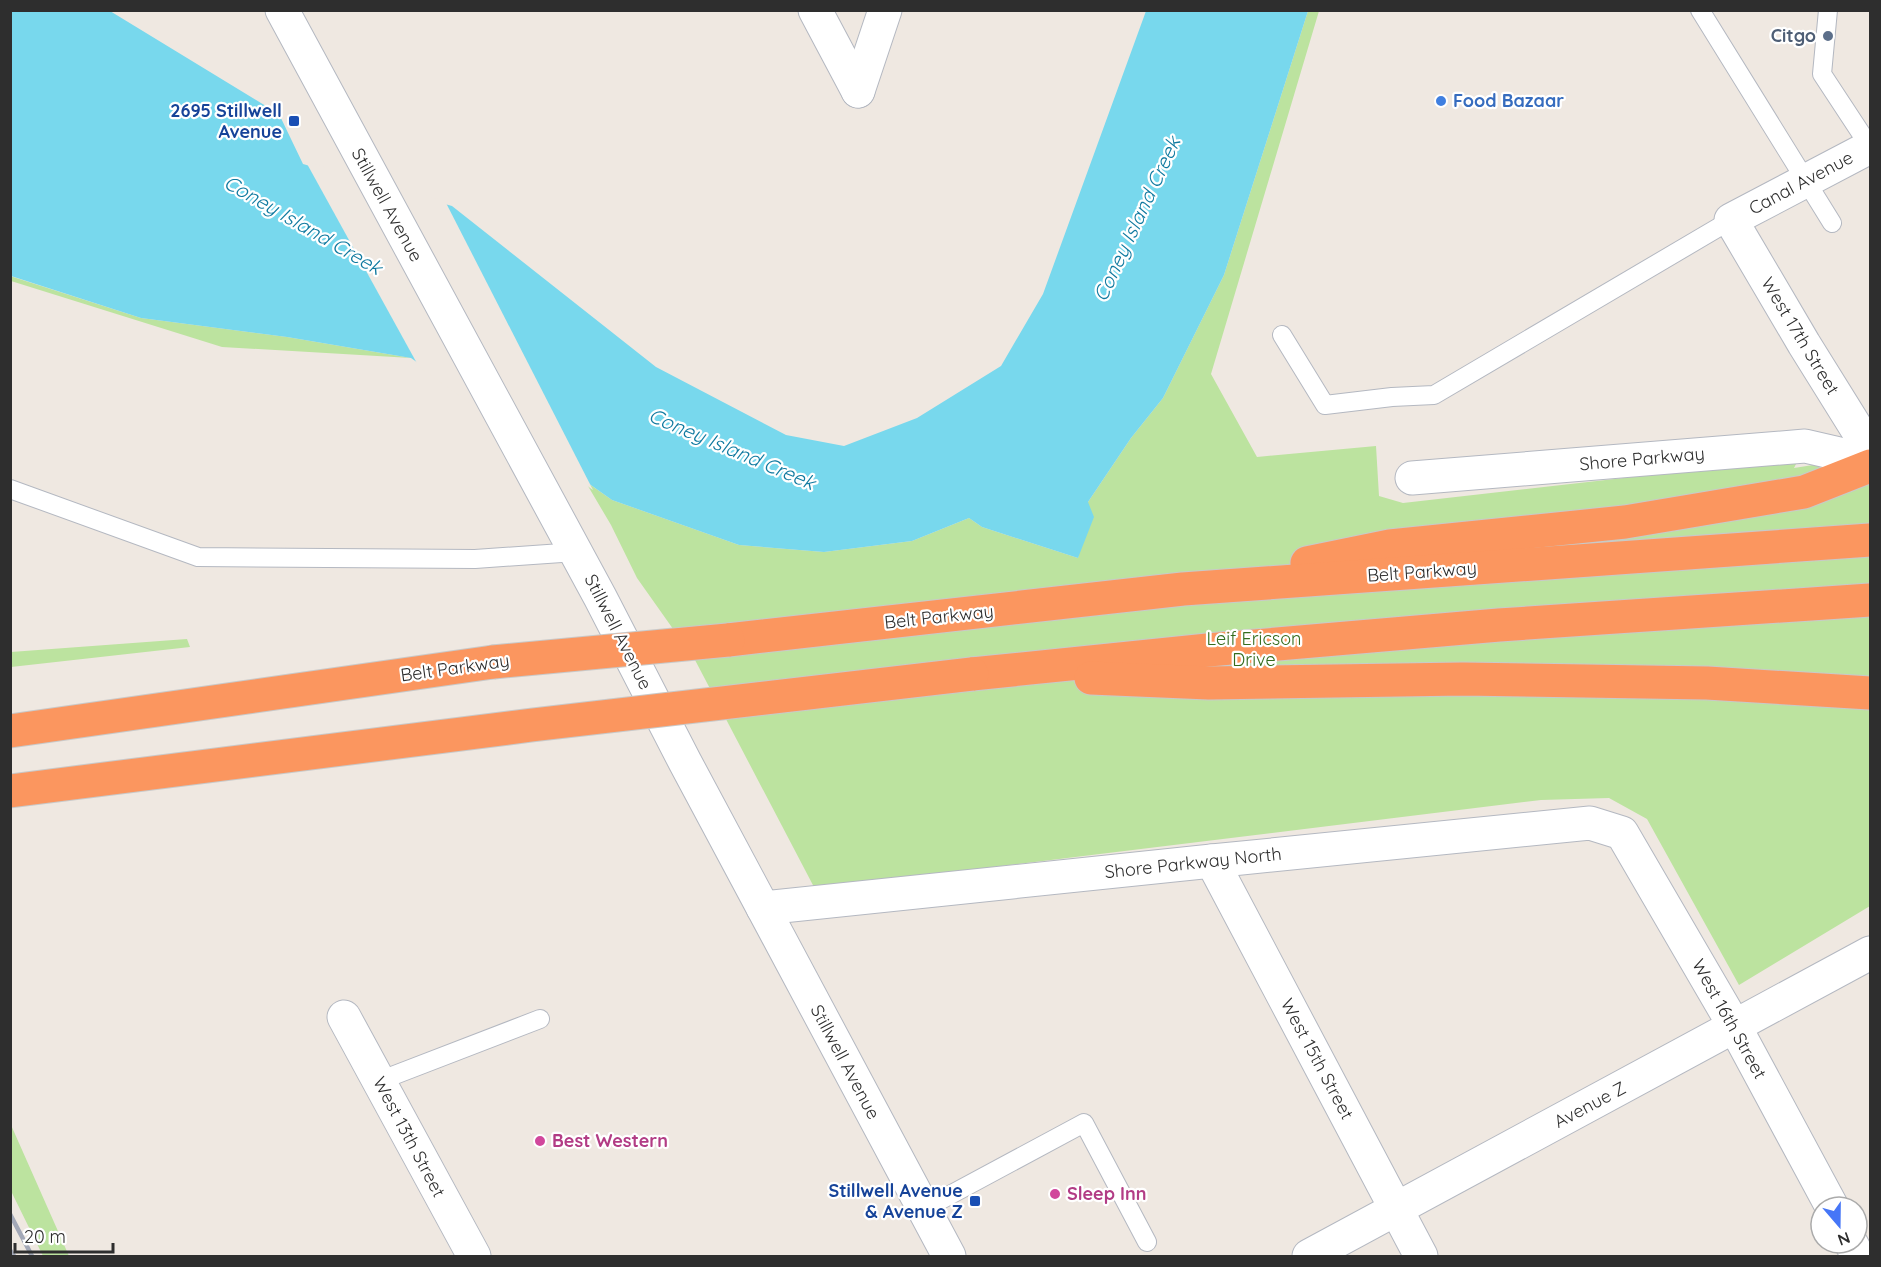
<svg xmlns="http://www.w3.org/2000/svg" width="1881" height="1267" font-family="Quicksand,sans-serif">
<rect width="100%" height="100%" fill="#efe8e1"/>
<!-- green -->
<g fill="#bce39f">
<polygon points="1308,11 1319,11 1211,374 1257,457 1376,446 1379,496 1403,503 1799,458 1794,468 1870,456 1870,906 1739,985 1647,819 1609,798 1541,800 815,889 695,660 637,578 611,525 585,481 612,500 739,545 824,552 912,541 969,518 982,527 1078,558 1088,502 1131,438 1163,398 1224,275"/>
<polygon points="10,276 141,318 287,337 411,358 222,347 11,281"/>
<polygon points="187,639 190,647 11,667 11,652"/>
<polygon points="10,1125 11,1125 69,1256 43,1256 12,1193 10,1189"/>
</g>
<!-- water -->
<polygon fill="#78d8ed" points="11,11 110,11 279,114 303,164 452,206 656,367 786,435 844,446 917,418 1001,366 1043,294 1146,11 1308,11 1224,275 1163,398 1131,438 1088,502 1094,517 1078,558 982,527 969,518 912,541 824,552 739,545 612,500 411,358 287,337 141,318 11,276"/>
<!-- pier -->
<polygon fill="#efe8e1" points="306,162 445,201 593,490 419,367"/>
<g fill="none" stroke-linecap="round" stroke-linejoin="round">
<defs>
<g id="service">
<polyline points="1700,10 1832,223"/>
<polyline points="1828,10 1822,74 1870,147"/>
<polyline points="1282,335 1325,405 1392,397 1434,395 1731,220"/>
<polyline points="10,489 198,557 475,559 576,552"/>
<polyline points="379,1081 540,1019"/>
<polyline points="924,1209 1084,1123 1147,1242"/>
</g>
<g id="minor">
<polyline points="815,10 858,91"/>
<polyline points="858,91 885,10"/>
<polyline points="1870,147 1731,220 1804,344 1870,450"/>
<polyline points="1412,478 1805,446 1870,461"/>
<polyline points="1212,861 1421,1256"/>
<polyline points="763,908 1212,861 1590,823 1622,833 1735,1027 1832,1207"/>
<polyline points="344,1017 474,1256"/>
<polyline points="1851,1243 1858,1256"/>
<polyline points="1309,1256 1870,953"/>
</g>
<polyline id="secondary" points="282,10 600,597 685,762 949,1256"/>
<g id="motorway">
<polyline points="1307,563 1390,546 1625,522 1804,492 1870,466"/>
<polyline points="728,640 1183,589 1870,540"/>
<polyline points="972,674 1208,650 1499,625 1870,600"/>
<polyline points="1091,678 1209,683 1463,679 1707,683 1870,693"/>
<polyline points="10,731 493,662"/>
</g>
</defs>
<!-- service casing -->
<use href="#service" stroke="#b4b8c1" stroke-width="20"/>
<!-- minor casing -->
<use href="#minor" stroke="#b4b8c1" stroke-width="35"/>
<!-- secondary casing -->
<use href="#secondary" stroke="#b4b8c1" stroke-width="35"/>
<!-- motorway casing -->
<use href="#motorway" stroke="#c9c9c9" stroke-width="35"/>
<!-- service -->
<use href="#service" stroke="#fff" stroke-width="18"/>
<!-- minor -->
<use href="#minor" stroke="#fff" stroke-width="33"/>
<!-- secondary -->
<use href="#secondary" stroke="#fff" stroke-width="33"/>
<!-- motorway -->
<use href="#motorway" stroke="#fb965f" stroke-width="33"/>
<!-- rail -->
<g stroke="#a3a8b7" stroke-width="4.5">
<polyline points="10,1214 32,1256"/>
<polyline points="10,1250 14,1256"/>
</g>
<defs>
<g id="motorway-bridge">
<polyline points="493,662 728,640"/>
<polyline points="10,791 532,725 972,674"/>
</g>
</defs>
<!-- motorway-bridge casing -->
<use href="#motorway-bridge" stroke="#c9c9c9" stroke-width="35" stroke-linecap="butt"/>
<!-- motorway-bridge -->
<use href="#motorway-bridge" stroke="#fb965f" stroke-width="33"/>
</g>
<!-- markers -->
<circle fill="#5c6f8a" stroke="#fff" stroke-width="2" cx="1828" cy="36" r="6"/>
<circle fill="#3f7fe0" stroke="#fff" stroke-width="2" cx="1441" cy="101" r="6"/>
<g fill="#1a4fb4" stroke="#fff" stroke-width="2">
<rect x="288" y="115" width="12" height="12" rx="3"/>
<rect x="969" y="1195" width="12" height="12" rx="3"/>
</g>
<g fill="#d1479c" stroke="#fff" stroke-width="2">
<circle cx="540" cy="1141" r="6"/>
<circle cx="1055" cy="1194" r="6"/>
</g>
<g text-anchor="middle" stroke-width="4.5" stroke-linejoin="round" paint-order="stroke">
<!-- service labels -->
<g font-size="18" font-weight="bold" fill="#4e5e75" stroke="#fff" text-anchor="end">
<text x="1816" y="42">Citgo</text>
</g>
<!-- shop labels -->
<g font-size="18" font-weight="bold" fill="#366cbe" stroke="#fff" text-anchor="start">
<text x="1453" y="107">Food Bazaar</text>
</g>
<!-- transit labels -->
<g font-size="18" font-weight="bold" fill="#164399" stroke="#fff" text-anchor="end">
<text x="282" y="117">2695 Stillwell<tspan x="282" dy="21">Avenue</tspan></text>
<text x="963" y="1197">Stillwell Avenue<tspan x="963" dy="21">&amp; Avenue Z</tspan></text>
</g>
<!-- street labels -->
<g font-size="18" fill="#2e2e2e" stroke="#fff">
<text transform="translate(1801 183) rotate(-28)" y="6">Canal Avenue</text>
<text transform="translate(387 205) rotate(61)" y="6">Stillwell Avenue</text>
<text transform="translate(1800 336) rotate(59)" y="6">West 17th Street</text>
<text transform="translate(1642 459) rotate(-5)" y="6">Shore Parkway</text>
<text transform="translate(1422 572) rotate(-4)" y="6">Belt Parkway</text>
<text transform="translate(939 617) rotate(-6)" y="6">Belt Parkway</text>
<text transform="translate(618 632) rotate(63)" y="6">Stillwell Avenue</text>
<text transform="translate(455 668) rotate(-8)" y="6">Belt Parkway</text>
<text transform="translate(1193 863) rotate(-6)" y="6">Shore Parkway North</text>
<text transform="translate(1729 1019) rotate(61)" y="6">West 16th Street</text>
<text transform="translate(1317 1059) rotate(62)" y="6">West 15th Street</text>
<text transform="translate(845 1062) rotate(62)" y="6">Stillwell Avenue</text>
<text transform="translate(1590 1105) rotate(-28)" y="6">Avenue Z</text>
<text transform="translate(409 1137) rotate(62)" y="6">West 13th Street</text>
</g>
<!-- park labels -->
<g font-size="18" fill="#346c1d" stroke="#fff">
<text x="1254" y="645">Leif Ericson<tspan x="1254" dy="21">Drive</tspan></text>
</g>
<!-- hotel labels -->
<g font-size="18" font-weight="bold" fill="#b23c85" stroke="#fff" text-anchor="start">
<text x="552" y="1147">Best Western</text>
<text x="1067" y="1200">Sleep Inn</text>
</g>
<!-- water labels -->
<g font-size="20" font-style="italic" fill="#107aa0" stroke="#fff">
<text transform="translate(1137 219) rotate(-65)" y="7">Coney Island Creek</text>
<text transform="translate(303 225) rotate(30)" y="7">Coney Island Creek</text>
<text transform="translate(732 449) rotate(23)" y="7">Coney Island Creek</text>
</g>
</g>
<!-- border -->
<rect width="1881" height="1267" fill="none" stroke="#2e2e2e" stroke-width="24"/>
<!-- north arrow -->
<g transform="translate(1839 1225) rotate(160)"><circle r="28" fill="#ffffff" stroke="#ababab" stroke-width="1.5"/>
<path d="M0-4.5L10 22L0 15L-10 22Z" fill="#4676f7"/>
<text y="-9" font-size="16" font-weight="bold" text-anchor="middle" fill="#2e2e2e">N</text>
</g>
<!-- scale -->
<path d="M15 1243v9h98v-9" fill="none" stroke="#2e2e2e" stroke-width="3"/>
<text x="24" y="1243" font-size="18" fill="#2e2e2e" stroke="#ffffff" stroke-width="4.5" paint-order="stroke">20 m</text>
</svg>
